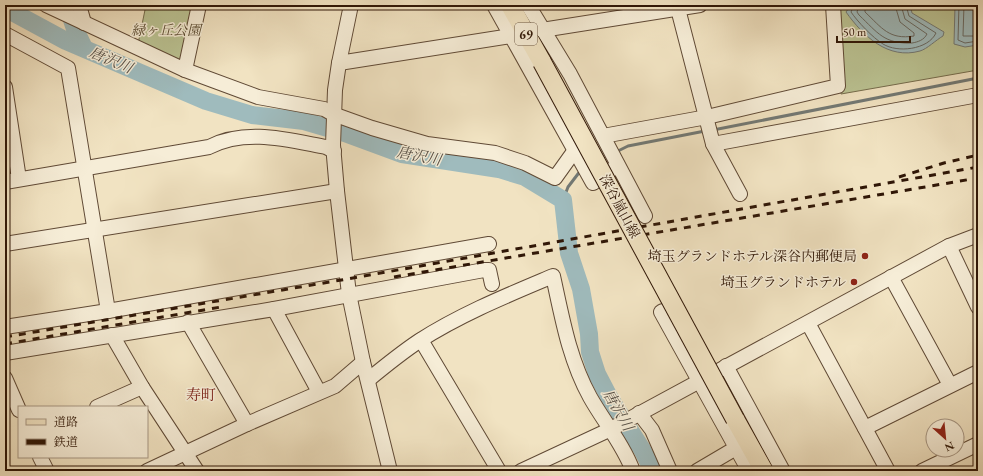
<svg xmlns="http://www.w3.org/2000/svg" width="983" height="476" font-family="'EB Garamond','Noto Serif JP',serif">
<rect width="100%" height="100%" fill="#f1e3c2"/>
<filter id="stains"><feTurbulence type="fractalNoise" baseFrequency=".005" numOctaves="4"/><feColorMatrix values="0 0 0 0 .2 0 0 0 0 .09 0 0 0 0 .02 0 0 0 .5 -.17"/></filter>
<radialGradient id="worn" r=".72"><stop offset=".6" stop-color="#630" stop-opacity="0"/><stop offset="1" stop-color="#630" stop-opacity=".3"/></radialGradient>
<!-- green -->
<g fill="#bbc393" stroke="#766d4d">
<polygon points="146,5 195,5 183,64 138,44"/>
<polygon points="833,5 978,5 978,70 841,94 838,81"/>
</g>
<!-- water -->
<g fill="#9fbbbd" stroke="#737974">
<path d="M851,5H910L912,13L944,32L943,36C936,40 927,49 920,51C888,60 863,36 846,12Z"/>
<polygon points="955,5 978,5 978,45 965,47 954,44"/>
</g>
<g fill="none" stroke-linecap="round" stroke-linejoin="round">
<!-- shore -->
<g stroke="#686962" stroke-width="1">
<path d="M854,5L851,12C857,21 873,38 883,44C897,53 928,50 936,33L909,16L906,5"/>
<path d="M859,5L857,12L859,15C878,33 884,44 912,43C918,42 924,40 927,34L905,19L901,5"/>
<path d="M865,5V12C882,28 889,40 914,36V33L900,22L895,5"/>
<polyline points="959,5 958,40 965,43 978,41"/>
<polyline points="964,5 963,36 978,36"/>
</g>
<!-- stream -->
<g stroke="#737974" stroke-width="3">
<polyline points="713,130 978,78"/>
<polyline points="616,152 628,146 705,131"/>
<polyline points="563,200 568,187 581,170"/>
</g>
<!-- river -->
<g stroke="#9fbbbd" stroke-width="18">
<polyline points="67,5 75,29 84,48"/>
<polyline points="5,8 66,41 206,101 252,115 304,121 345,133 402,154 499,169 525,177 563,200 569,253 581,289 589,334 590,352 597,374 609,397 643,451 653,471"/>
</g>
<defs>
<g id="minor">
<polyline points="46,5 185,70 258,97 324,109 333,114 372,128 427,144 495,153 525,163 555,178 575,150"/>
<polyline points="79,5 84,23"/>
<polyline points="351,5 339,63 335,90 333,145 337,191 349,294 363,362 390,471"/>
<polyline points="494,5 593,183 611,170"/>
<polyline points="528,5 570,74 645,216"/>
<polyline points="677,5 713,144 740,194"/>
<polyline points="542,30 700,5"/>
<polyline points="5,34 68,68 108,311"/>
<polyline points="339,63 511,36"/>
<polyline points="185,70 199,5"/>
<polyline points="5,87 19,179"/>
<polyline points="603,136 707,117 838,86 833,5"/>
<polyline points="713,144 978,95"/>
<path d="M5,182L209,147C246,128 288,140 326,147L334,151"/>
<polyline points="5,244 337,191"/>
<polyline points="949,246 978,307"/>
<polyline points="891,277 950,385"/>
<polyline points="274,309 319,392"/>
<polyline points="663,311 661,312 749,471"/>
<polyline points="188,322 247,424"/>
<polyline points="808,323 888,471"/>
<polyline points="5,327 108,311 489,244"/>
<polyline points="112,335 142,387 197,471"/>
<polyline points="421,340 499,471"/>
<polyline points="5,353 274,309 484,270 489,270 492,284"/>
<polyline points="726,366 783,471"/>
<polyline points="5,378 19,410"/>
<path d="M368,380C385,366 401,353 419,341C461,314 508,295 553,276C562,317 569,359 590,397C604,422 623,444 633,471"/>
<polyline points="97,407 142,387"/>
<polyline points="639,413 652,430 670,471"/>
<polyline points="865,428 978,372"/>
<polyline points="40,457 47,471"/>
<polyline points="147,471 247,424 335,386 363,362"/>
<polyline points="521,471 611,429 949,246 978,235"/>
<polyline points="697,471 736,448"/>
<polyline points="922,471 978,444"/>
</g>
<g id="major">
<polyline points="510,5 542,62"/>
<polyline points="735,419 764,471"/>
</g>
</defs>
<!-- minor casing -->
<use href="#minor" stroke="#604a36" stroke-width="16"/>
<!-- major casing -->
<use href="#major" stroke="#301707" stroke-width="20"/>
<!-- minor -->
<use href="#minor" stroke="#f6edd7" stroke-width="14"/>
<!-- major -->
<use href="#major" stroke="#f1e3c2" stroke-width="18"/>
<!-- rail -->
<g stroke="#301707" stroke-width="3" stroke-dasharray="7 7" stroke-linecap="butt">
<polyline points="899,177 944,163 978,155"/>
<polyline points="394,277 978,178"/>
<polyline points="5,337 347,279 978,167"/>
<polyline points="5,344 221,307"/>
</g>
<defs>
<polyline id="major-bridge" points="542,62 735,419"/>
</defs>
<!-- major-bridge casing -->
<use href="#major-bridge" stroke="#301707" stroke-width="20" stroke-linecap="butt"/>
<!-- major-bridge -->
<use href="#major-bridge" stroke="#f1e3c2" stroke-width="18"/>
</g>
<!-- markers -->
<g fill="#8f2418" stroke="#f6edd7" stroke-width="1.5">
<circle cx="865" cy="256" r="4"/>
<circle cx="854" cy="282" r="4"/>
</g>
<g text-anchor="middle" stroke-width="3" stroke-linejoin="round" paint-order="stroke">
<!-- shield labels -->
<rect fill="#f6edd7" stroke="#6b5745" stroke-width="1" x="515" y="23" width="22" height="22" rx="3"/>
<g font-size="13" font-weight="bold" fill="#301707">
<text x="526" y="39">69</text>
</g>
<!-- park labels -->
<g font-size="14" font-style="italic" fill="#5a4b31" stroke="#f6edd7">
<text x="166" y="35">緑ヶ丘公園</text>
</g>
<!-- street labels -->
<g font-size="14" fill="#301707" stroke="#f6edd7">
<text transform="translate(620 206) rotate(62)" y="5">深谷嵐山線</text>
</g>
<!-- poi labels -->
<g font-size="14" fill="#301707" stroke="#f6edd7" text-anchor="end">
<text x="857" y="261">埼玉グランドホテル深谷内郵便局</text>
<text x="846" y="287">埼玉グランドホテル</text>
</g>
<!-- water labels -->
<g font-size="15" font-style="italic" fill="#575047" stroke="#f6edd7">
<text transform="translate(111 60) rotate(23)" y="5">唐沢川</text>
<text transform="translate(419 156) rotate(11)" y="5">唐沢川</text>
<text transform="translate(618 410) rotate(60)" y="5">唐沢川</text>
</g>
<!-- neighbourhood labels -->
<g font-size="15" fill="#7a1f14" stroke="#f6edd7">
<text x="201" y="400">寿町</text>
</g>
</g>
<!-- margin -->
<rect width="983" height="476" fill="none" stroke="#f1e3c2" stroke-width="20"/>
<rect x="6" y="6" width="971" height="464" fill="none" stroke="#301707" stroke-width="2"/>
<rect x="10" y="10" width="963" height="456" fill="none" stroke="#301707"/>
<!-- legend -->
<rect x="18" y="406" width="130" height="52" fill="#f6edd7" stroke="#a79784"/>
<rect x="26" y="419" width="20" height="6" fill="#f1e3c2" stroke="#a79784"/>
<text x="54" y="426" font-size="12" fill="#301707">道路</text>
<rect x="26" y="439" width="20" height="6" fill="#301707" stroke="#a79784"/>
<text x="54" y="446" font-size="12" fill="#301707">鉄道</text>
<!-- north arrow -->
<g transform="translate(945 438) rotate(153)"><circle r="19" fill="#f6edd7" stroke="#a79784"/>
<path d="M0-3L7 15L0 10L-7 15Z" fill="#8f2418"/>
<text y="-6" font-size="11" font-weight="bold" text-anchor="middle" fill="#301707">N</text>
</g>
<!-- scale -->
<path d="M837 36v6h73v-6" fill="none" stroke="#301707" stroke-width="2"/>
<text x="843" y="36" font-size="12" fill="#301707" stroke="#f6edd7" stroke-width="3" paint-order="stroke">50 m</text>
<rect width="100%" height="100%" filter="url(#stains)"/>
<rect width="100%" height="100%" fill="url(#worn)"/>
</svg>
